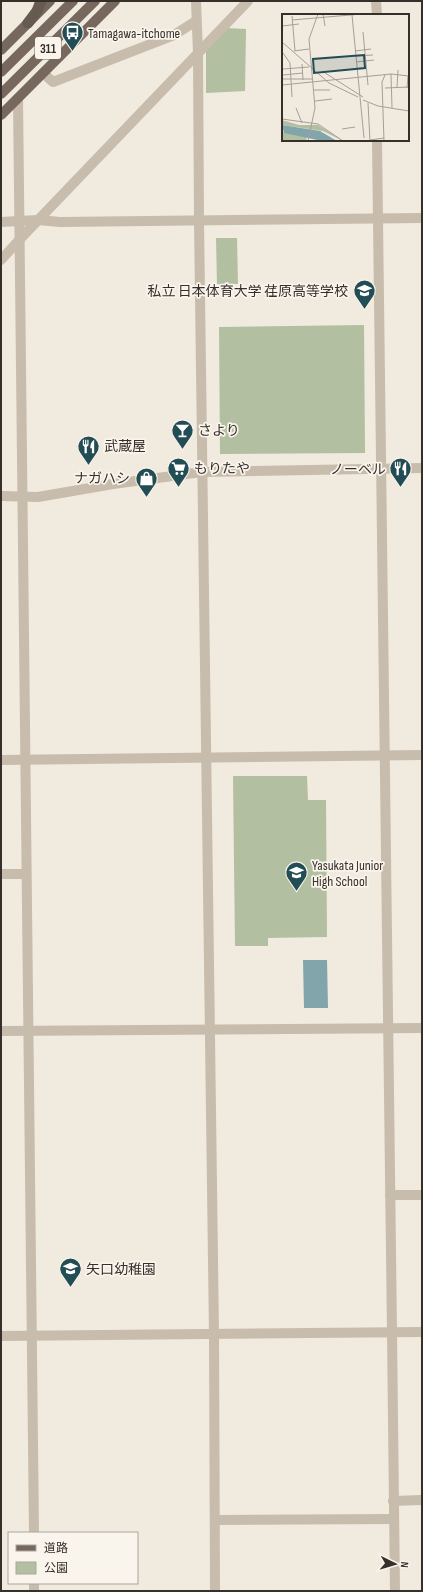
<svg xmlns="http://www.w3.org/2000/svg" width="423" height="1592" font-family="'Sofia Sans Condensed','Noto Sans JP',sans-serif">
<rect width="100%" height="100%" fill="#f1eadf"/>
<!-- green -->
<g fill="#b2bfa0">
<polygon points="226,28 246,29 245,91 206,93 206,47"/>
<polygon points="216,238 237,238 238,284 217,284"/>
<polygon points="364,325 365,453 220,454 219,327"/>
<polygon points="233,776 307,776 308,800 326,800 327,937 268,938 268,946 235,946"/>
</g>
<!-- water -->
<polygon fill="#81a5ab" points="303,960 327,960 328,1008 304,1008"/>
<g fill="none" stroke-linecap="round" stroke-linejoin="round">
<!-- minor -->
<g stroke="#c8bcac" stroke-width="10">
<polyline points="196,1 198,53 199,221 214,1334"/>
<polyline points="376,1 377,15"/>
<polyline points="43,73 53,82 174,35 196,21"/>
<polyline points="18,98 34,1533"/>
<polyline points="377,140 392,1332"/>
<polyline points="1,222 38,220 60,222 422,218"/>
<polyline points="20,239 248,1"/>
<polyline points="1,496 38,497 113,484 202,472 422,468"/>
<polyline points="1,760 422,755"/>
<polyline points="1,874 26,874"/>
<polyline points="1,1031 422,1028"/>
<polyline points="390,1195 422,1195"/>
<polyline points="393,1501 422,1500"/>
<polyline points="215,1520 394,1519"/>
<polyline points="34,1583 34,1591"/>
</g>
<!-- tertiary -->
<g stroke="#c8bcac" stroke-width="10">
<polyline points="1,260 20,239"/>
<polyline points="392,1332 395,1591"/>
<polyline points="214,1334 215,1591"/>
<polyline points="1,1336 422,1332"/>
</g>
<!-- primary -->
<g stroke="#77685d" stroke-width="10">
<polyline points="1,50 50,1"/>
<polyline points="1,72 73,1"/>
<polyline points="1,94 95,1"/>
<polyline points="1,115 115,1"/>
</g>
<!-- trunk -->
<polyline stroke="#675a50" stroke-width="11" points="28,23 37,11 41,1"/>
</g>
<!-- icons -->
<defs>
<symbol id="bus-pin" viewBox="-11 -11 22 30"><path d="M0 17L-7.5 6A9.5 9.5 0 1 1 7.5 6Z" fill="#234d55" stroke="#f9f4ec"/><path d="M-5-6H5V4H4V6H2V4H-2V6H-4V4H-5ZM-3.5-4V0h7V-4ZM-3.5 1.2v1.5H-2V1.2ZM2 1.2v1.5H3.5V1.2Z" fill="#fff"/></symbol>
<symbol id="school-pin" viewBox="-11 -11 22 30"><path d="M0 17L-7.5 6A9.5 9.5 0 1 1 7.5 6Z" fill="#234d55" stroke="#f9f4ec"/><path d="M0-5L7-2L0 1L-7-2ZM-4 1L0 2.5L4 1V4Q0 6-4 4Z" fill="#fff"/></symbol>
<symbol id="bar-pin" viewBox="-11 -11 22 30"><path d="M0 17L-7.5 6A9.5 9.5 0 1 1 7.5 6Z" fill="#234d55" stroke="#f9f4ec"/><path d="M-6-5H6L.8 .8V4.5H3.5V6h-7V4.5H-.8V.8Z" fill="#fff"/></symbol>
<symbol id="restaurant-pin" viewBox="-11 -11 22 30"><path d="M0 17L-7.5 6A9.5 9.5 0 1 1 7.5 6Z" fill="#234d55" stroke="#f9f4ec"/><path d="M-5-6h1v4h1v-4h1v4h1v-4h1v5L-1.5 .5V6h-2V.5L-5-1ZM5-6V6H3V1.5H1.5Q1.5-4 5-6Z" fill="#fff"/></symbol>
<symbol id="supermarket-pin" viewBox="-11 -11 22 30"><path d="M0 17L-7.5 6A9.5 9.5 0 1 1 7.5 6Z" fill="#234d55" stroke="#f9f4ec"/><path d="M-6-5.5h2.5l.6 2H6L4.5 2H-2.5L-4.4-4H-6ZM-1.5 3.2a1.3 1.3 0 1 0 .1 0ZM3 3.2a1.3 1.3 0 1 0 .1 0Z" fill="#fff"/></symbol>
<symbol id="shop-pin" viewBox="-11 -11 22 30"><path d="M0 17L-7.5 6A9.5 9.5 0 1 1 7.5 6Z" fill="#234d55" stroke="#f9f4ec"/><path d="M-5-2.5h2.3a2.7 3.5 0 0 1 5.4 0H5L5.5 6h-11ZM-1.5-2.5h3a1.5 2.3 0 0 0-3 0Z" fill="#fff"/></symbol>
</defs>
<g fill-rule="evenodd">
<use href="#bus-pin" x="60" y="20" width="25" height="34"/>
<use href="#school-pin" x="352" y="278" width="25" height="34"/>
<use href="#bar-pin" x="170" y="418" width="25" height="34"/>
<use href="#restaurant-pin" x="76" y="434" width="25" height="34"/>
<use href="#supermarket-pin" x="166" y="456" width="25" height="34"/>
<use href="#restaurant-pin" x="388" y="456" width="25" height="34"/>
<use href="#shop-pin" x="134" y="466" width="25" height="34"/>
<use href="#school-pin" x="284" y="860" width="25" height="34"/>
<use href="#school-pin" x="58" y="1256" width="25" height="34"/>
</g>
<g text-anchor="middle" stroke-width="3.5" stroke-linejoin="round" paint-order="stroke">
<!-- shield labels -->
<rect fill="#f9f4ec" stroke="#716a64" stroke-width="1" x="35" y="37" width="26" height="22" rx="3"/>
<g font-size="13" font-weight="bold" fill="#372f2a">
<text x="48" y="53">311</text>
</g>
<!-- poi labels -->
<g font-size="14" fill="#372f2a" stroke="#f9f4ec" text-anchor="start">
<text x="88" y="38">Tamagawa-itchome</text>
<text x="348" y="296" text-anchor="end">私立 日本体育大学 荏原高等学校</text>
<text x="198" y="435">さより</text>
<text x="104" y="451">武蔵屋</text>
<text x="194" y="473">もりたや</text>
<text x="386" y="474" text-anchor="end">ノーベル</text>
<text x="130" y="483" text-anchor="end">ナガハシ</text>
<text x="312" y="870">Yasukata Junior<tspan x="312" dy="16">High School</tspan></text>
<text x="86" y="1274">矢口幼稚園</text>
</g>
</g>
<!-- overview -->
<g transform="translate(282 14)">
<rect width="127" height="127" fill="#f1eadf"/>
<path d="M0,106L17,111H36L61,127L41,117L0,111ZM0,118L18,121L25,122L24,127H0Z" fill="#b2bfa0"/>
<path d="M0,111L38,117L55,127H40L2,119Z" fill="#81a5ab"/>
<path fill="none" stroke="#a79f97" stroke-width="1" d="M41,0L43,12M70,1L82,124M10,2L13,37M10,6L80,0M0,12L17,10M81,18L86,71M0,28L47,69L76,83M12,37L27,35M73,37L89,35M1,39L8,49L10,83M74,42L91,41M74,48L92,46M20,50L21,66M1,55L27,53M40,57L81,83M109,60L110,94M1,61L21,59M0,65H30M0,71L109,60L127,62M115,73L116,56M103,74L127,73M125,74L126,62M31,76H48M81,86L96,92L127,97M33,87L50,85M86,89L88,127M14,94L20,109M0,105L36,110L61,127M60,115L73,113M88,126L102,124M26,127L33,94L27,25L36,0M102,127L100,68L103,61"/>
<path fill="#234d55" fill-opacity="0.15" stroke="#234d55" stroke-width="2" d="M82,41L83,54L32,59L31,45Z"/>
<rect width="127" height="127" fill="none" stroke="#372f2a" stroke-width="2"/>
</g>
<!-- border -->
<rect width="423" height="1592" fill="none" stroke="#372f2a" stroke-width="4"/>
<!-- legend -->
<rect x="8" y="1532" width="130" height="52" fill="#f9f4ec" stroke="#aba59e"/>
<rect x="16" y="1545" width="20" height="6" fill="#77685d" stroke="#aba59e"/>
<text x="44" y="1552" font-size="12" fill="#372f2a">道路</text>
<rect x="16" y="1562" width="20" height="12" fill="#b2bfa0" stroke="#aba59e"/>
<text x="44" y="1572" font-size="12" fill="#372f2a">公園</text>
<!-- north arrow -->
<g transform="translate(395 1564) rotate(95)" stroke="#f9f4ec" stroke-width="3" paint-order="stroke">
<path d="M0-3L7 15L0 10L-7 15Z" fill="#372f2a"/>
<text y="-6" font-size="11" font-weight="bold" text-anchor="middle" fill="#372f2a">N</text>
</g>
</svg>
